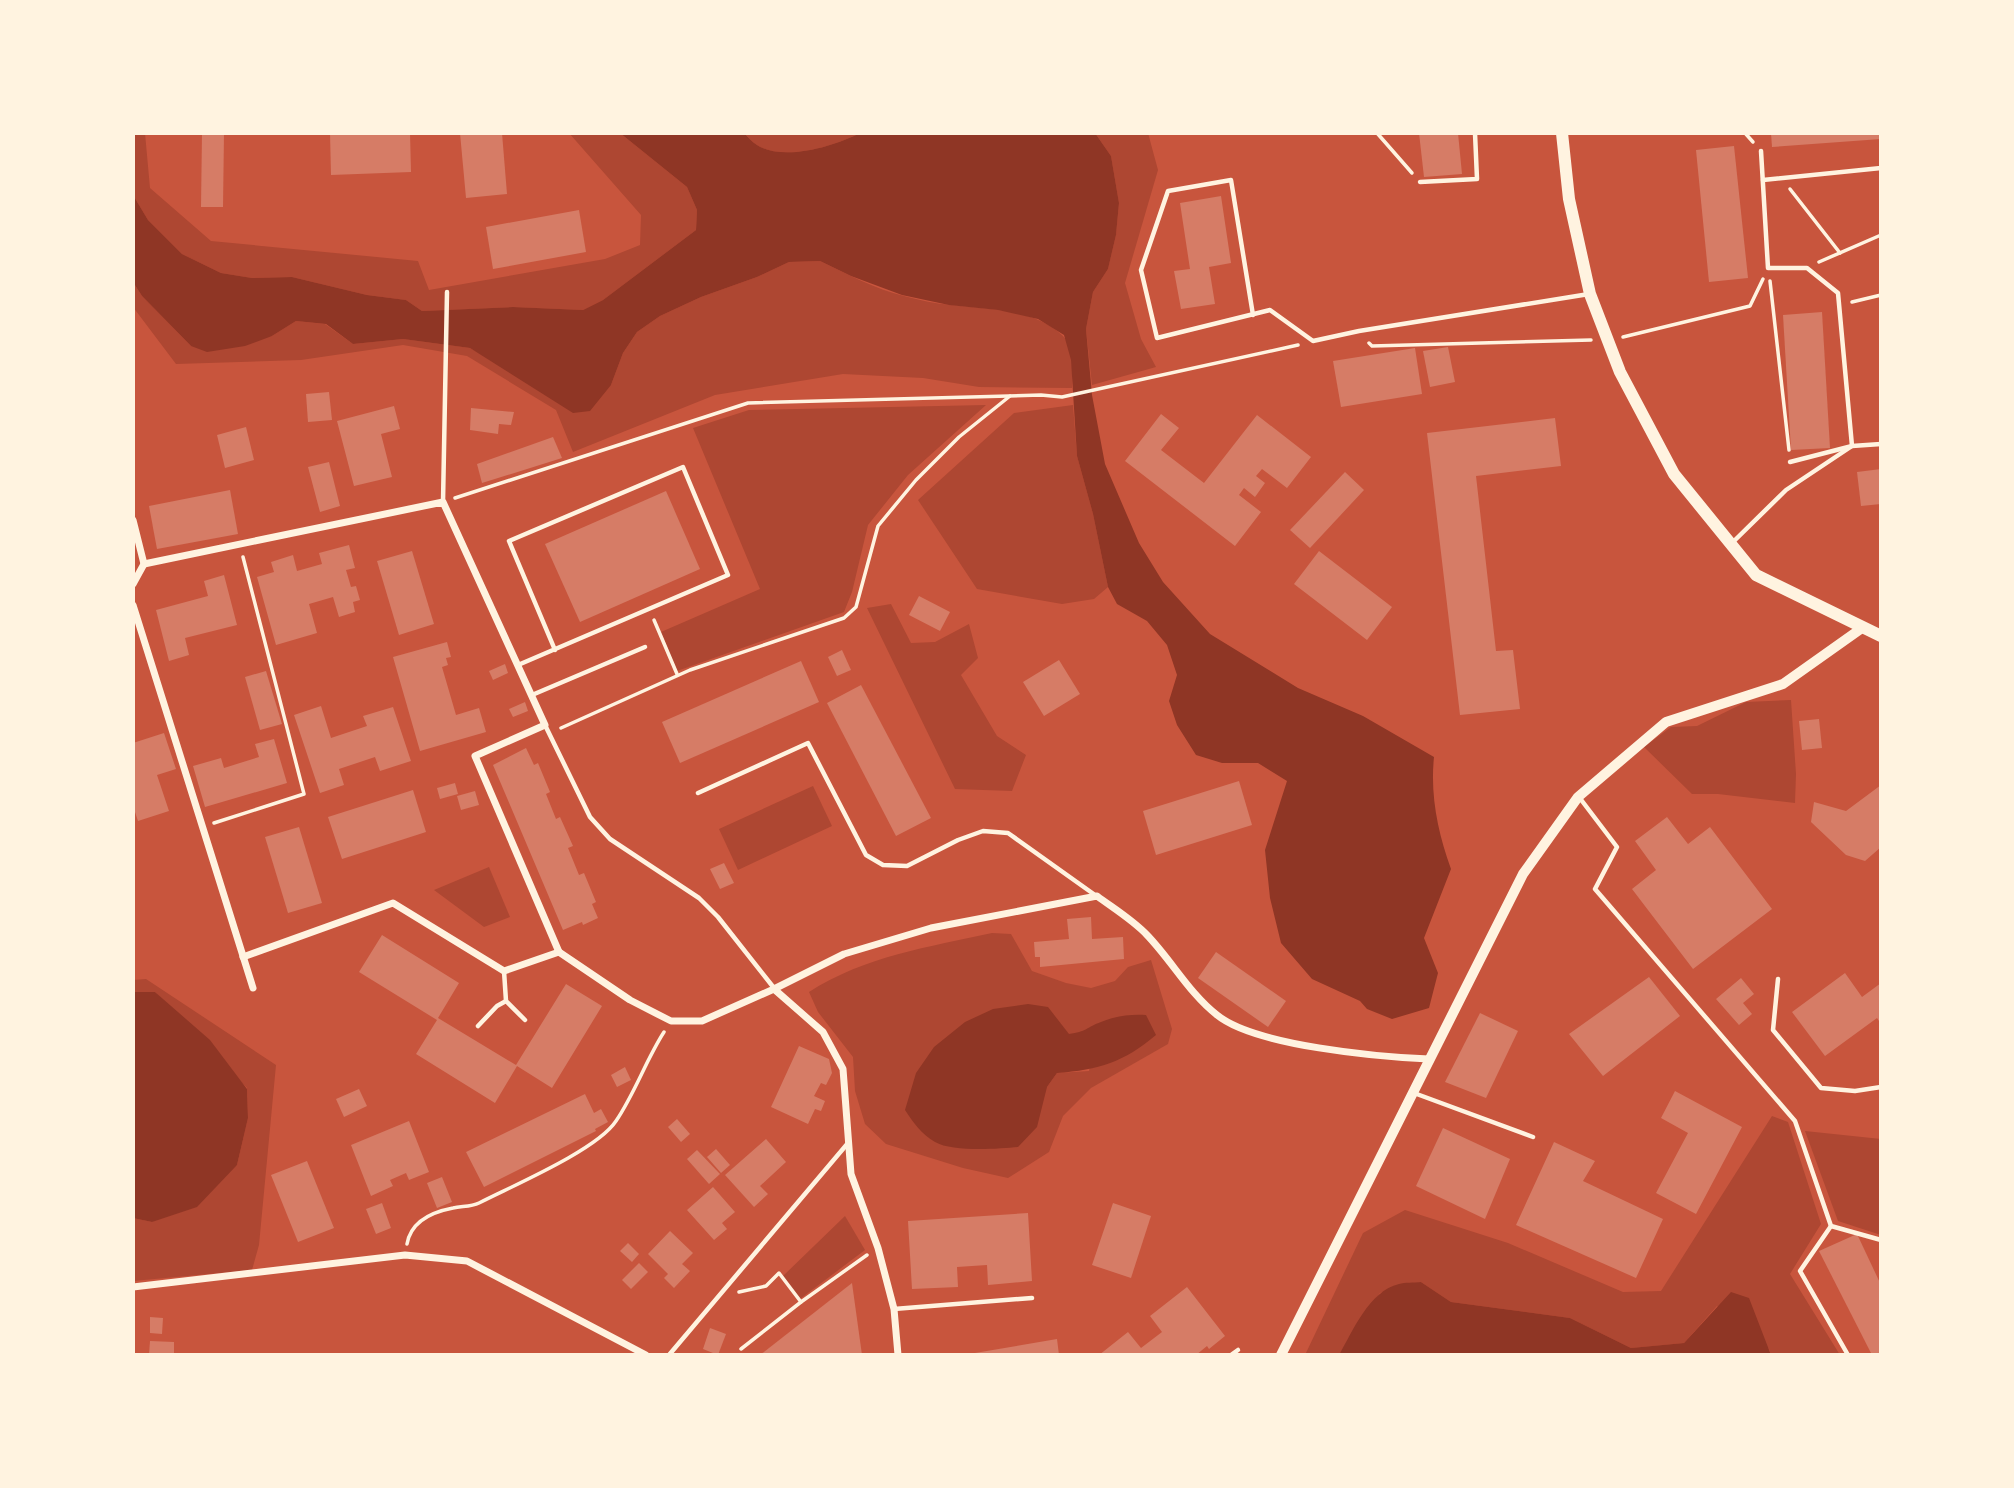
<svg xmlns="http://www.w3.org/2000/svg" width="2014" height="1488" font-family="Arial,sans-serif">
<rect width="100%" height="100%" fill="#c8553d"/>
<!-- green -->
<g fill="#ae4732" fill-rule="evenodd">
<polygon points="133,133 145,133 150,188 211,241 418,261 429,290 605,259 640,245 641,215 569,133 620,133 687,187 697,210 696,230 603,300 583,310 513,307 422,311 406,300 367,295 292,277 252,278 221,273 182,254 148,220 133,195"/>
<path d="M744,133H860C835,146 783,162 757,145C752,142 748,137 744,133Z"/>
<polygon points="1095,133 1148,133 1158,170 1125,283 1141,339 1156,367 1092,385 1086,329 1093,292 1108,269 1116,235 1119,203 1111,156"/>
<path d="M820,261C847,274 875,289 904,296C920,300 936,304 952,305C989,310 1034,308 1063,336C1074,347 1072,373 1072,388L979,387L923,378L843,374L715,395L573,452L556,410L467,356L403,345L301,360L176,364L133,307V282L142,296L191,346L272,336L296,321L325,324L353,344L403,339L470,348L492,360L611,385L623,353L637,332L660,316L701,297L757,277L789,262Z"/>
<polygon points="986,405 908,475 868,525 852,592 844,612 677,671 661,632 760,589 693,428 749,410"/>
<polygon points="1073,405 1077,456 1093,514 1108,587 1094,599 1062,604 977,589 918,500 1014,413"/>
<polygon points="891,604 911,643 935,642 969,624 978,658 961,675 997,736 1026,755 1012,791 955,789 867,608"/>
<polygon points="1791,700 1796,774 1795,803 1718,794 1692,794 1644,747 1671,727 1697,726 1746,702"/>
<polygon points="813,786 832,826 738,870 719,829"/>
<polygon points="489,867 510,917 484,927 434,890"/>
<path d="M992,933L1011,934L1032,971L1066,983L1091,988L1115,981L1128,967L1151,960L1172,1029L1168,1044L1091,1088L1063,1116L1049,1152L1008,1178L963,1168L886,1144L865,1124L855,1091L853,1057L818,1012L809,992C865,956 929,947 992,933ZM1060,1023L1069,1035L1085,1032L1099,1023L1089,1071L1057,1073L1047,1087Z"/>
<polygon points="146,979 276,1065 259,1245 252,1270 133,1281 133,1218 152,1222 237,1165 248,1118 247,1088 155,992 133,992 133,980"/>
<polygon points="1772,1116 1788,1122 1821,1224 1790,1274 1840,1355 1771,1355 1769,1349 1717,1306 1684,1343 1631,1348 1570,1318 1451,1302 1421,1282 1380,1293 1360,1320 1339,1355 1305,1355 1363,1233 1405,1210 1508,1243 1623,1292 1661,1291"/>
<polygon points="1805,1131 1881,1139 1881,1235 1838,1221"/>
<polygon points="845,1216 865,1250 800,1299 783,1276"/>
</g>
<!-- water -->
<g fill="#8f3625">
<path d="M620,133H744C748,137 752,142 757,145C783,162 835,146 860,133H1095L1111,156L1119,203L1116,235L1108,269L1093,292L1086,329L1092,395L1105,464L1139,543L1163,582L1210,634L1298,688L1363,716L1434,757C1430,796 1438,833 1451,869L1424,938L1438,973L1429,1008L1392,1019L1367,1009L1360,1001L1312,979L1281,943L1270,898L1265,850L1287,781L1258,763H1222L1196,755L1177,725L1169,701L1177,675L1167,645L1147,621L1117,604L1108,587L1093,514L1077,456L1071,360L1064,335L1038,319L998,310L949,305L902,295L851,276L820,261L789,262L757,277L701,297L660,316L637,332L623,353L611,385L590,411L573,413L470,348L403,339L353,344L326,324L296,321L272,336L245,346L207,352L191,346L142,296L133,282V195L148,220L182,254L221,273L252,278L292,277L367,295L406,300L422,311L513,307L583,310L603,300L696,230L697,210L687,187Z"/>
<polygon points="133,992 155,992 210,1040 247,1089 248,1118 237,1165 197,1207 152,1222 133,1218"/>
<path d="M1028,1004L1048,1007L1069,1034C1086,1032 1087,1027 1101,1022C1116,1016 1130,1014 1146,1015L1156,1035C1124,1062 1099,1070 1057,1073L1047,1087L1037,1127L1018,1147C997,1149 952,1152 935,1142C921,1134 913,1122 905,1110L916,1073L934,1047L965,1022L993,1009Z"/>
<path d="M1421,1282L1451,1302L1570,1318L1631,1348L1684,1343L1731,1292L1749,1298L1771,1355H1339C1353,1331 1369,1291 1399,1284C1405,1282 1414,1283 1421,1282Z"/>
</g>
<!-- building -->
<g fill="#d67c66">
<polygon points="202,133 224,133 223,207 201,207"/>
<polygon points="330,133 410,133 411,172 331,175"/>
<polygon points="460,133 502,133 507,194 466,198"/>
<polygon points="1419,133 1458,133 1462,174 1424,177"/>
<polygon points="1771,133 1881,133 1881,139 1772,147"/>
<polygon points="1734,146 1748,278 1709,282 1696,150"/>
<polygon points="1221,196 1231,263 1209,267 1215,304 1181,309 1174,271 1190,269 1180,203"/>
<polygon points="579,210 586,252 493,269 486,227"/>
<polygon points="1822,312 1830,448 1791,450 1783,315"/>
<polygon points="1448,347 1455,382 1430,387 1423,351"/>
<polygon points="1415,348 1422,394 1341,407 1333,361"/>
<polygon points="329,392 332,420 308,422 306,394"/>
<polygon points="394,406 400,429 381,434 392,477 354,486 337,421"/>
<polygon points="471,408 514,412 511,425 499,424 498,434 470,430"/>
<polygon points="1161,414 1179,428 1161,450 1204,483 1257,415 1311,457 1287,488 1262,469 1256,476 1265,483 1255,497 1244,488 1239,495 1261,512 1235,546 1125,461"/>
<polygon points="1555,418 1561,466 1476,476 1496,651 1513,650 1520,709 1460,715 1427,433"/>
<polygon points="246,427 254,460 225,468 217,435"/>
<polygon points="553,437 562,458 482,483 477,464"/>
<polygon points="329,462 340,506 320,512 308,467"/>
<polygon points="1881,469 1881,504 1861,506 1857,472"/>
<polygon points="1345,472 1364,490 1310,548 1290,530"/>
<polygon points="230,490 238,534 157,549 149,506"/>
<polygon points="666,491 700,569 580,622 545,544"/>
<polygon points="349,545 355,568 346,570 351,587 356,586 360,600 353,602 355,612 339,617 333,597 309,604 317,633 276,645 257,577 274,572 271,562 293,555 297,571 322,564 319,553"/>
<polygon points="412,551 434,624 399,635 377,561"/>
<polygon points="1319,551 1392,607 1367,640 1294,584"/>
<polygon points="224,575 237,625 185,638 189,655 169,661 156,610 208,596 204,581"/>
<polygon points="919,596 950,612 940,631 909,615"/>
<polygon points="447,642 451,657 446,658 448,665 442,667 456,715 479,708 486,732 420,751 393,657"/>
<polygon points="842,650 851,670 837,676 828,657"/>
<polygon points="1059,660 1080,694 1044,716 1023,682"/>
<polygon points="801,661 819,702 680,763 662,722"/>
<polygon points="505,664 508,673 493,680 489,671"/>
<polygon points="266,671 282,724 260,730 245,677"/>
<polygon points="861,685 931,818 896,836 827,703"/>
<polygon points="525,702 528,711 513,717 509,709"/>
<polygon points="321,706 331,738 367,726 363,716 393,707 411,761 380,771 375,757 339,769 344,785 320,793 294,715"/>
<polygon points="1819,719 1822,748 1802,750 1799,721"/>
<polygon points="164,733 176,769 157,775 169,811 138,821 133,806 133,743"/>
<polygon points="274,739 287,783 205,807 193,766 221,758 224,768 259,757 255,744"/>
<polygon points="526,748 534,765 538,763 550,792 546,794 556,819 560,817 573,846 568,848 579,875 584,873 596,902 592,904 598,918 583,925 582,922 563,930 493,765"/>
<polygon points="1239,781 1252,825 1156,855 1143,811"/>
<polygon points="455,783 458,794 440,799 437,788"/>
<polygon points="1881,785 1881,847 1865,861 1846,855 1811,822 1814,802 1846,811"/>
<polygon points="413,790 426,832 342,859 328,817"/>
<polygon points="475,791 479,805 461,810 457,796"/>
<polygon points="1667,817 1688,844 1710,827 1772,909 1693,969 1632,889 1656,870 1635,841"/>
<polygon points="299,827 322,903 288,913 265,837"/>
<polygon points="724,863 734,883 720,889 710,869"/>
<polygon points="1091,917 1092,939 1123,937 1124,959 1040,967 1040,957 1035,957 1034,942 1069,939 1067,919"/>
<polygon points="382,935 459,983 438,1018 516,1065 566,984 602,1006 552,1088 517,1066 495,1103 416,1054 437,1020 359,972"/>
<polygon points="1216,952 1286,1001 1268,1027 1198,978"/>
<polygon points="1845,973 1862,997 1881,983 1881,1024 1877,1018 1825,1056 1792,1012"/>
<polygon points="1649,977 1680,1016 1603,1076 1569,1034"/>
<polygon points="1741,978 1754,994 1743,1003 1752,1014 1739,1025 1716,999"/>
<polygon points="1480,1013 1518,1031 1486,1098 1445,1082"/>
<polygon points="799,1046 829,1059 832,1073 826,1085 821,1083 814,1096 825,1101 821,1111 815,1109 808,1124 771,1107"/>
<polygon points="625,1067 631,1080 617,1087 611,1075"/>
<polygon points="359,1089 367,1106 344,1117 336,1099"/>
<polygon points="1675,1091 1742,1127 1696,1214 1656,1193 1688,1133 1661,1118"/>
<polygon points="585,1094 594,1113 601,1109 608,1122 595,1129 596,1131 484,1187 466,1152"/>
<polygon points="677,1119 690,1134 681,1142 668,1127"/>
<polygon points="409,1121 429,1172 409,1180 406,1173 390,1180 393,1186 371,1196 351,1145"/>
<polygon points="1443,1128 1510,1159 1485,1219 1416,1186"/>
<polygon points="766,1139 786,1162 760,1186 768,1194 754,1207 725,1175"/>
<polygon points="1554,1142 1595,1161 1583,1181 1663,1219 1636,1278 1516,1225"/>
<polygon points="716,1149 730,1165 721,1173 707,1157"/>
<polygon points="697,1150 720,1174 709,1184 687,1159"/>
<polygon points="307,1161 334,1228 298,1242 271,1175"/>
<polygon points="442,1177 452,1202 437,1208 427,1183"/>
<polygon points="713,1187 735,1212 722,1223 727,1229 714,1240 687,1210"/>
<polygon points="382,1203 391,1228 376,1234 366,1209"/>
<polygon points="1113,1203 1151,1216 1131,1278 1092,1265"/>
<polygon points="1028,1213 1032,1281 988,1285 987,1265 957,1267 958,1287 912,1289 908,1221"/>
<polygon points="670,1231 693,1253 682,1264 690,1271 674,1288 664,1278 668,1274 648,1254"/>
<polygon points="1857,1234 1881,1285 1881,1355 1872,1355 1819,1251"/>
<polygon points="628,1243 639,1254 632,1262 620,1251"/>
<polygon points="639,1263 648,1272 631,1289 622,1280"/>
<polygon points="852,1283 862,1355 760,1355"/>
<polygon points="1187,1287 1225,1336 1209,1349 1207,1346 1196,1355 1099,1355 1128,1332 1141,1348 1162,1332 1150,1316"/>
<polygon points="150,1317 163,1318 162,1334 150,1333"/>
<polygon points="710,1328 726,1334 718,1355 703,1349"/>
<polygon points="1057,1339 1059,1355 969,1355 969,1354"/>
<polygon points="150,1341 174,1342 174,1355 149,1355"/>
</g>
<g fill="none" stroke-linecap="round" stroke-linejoin="round">
<!-- path -->
<g stroke="#fff3e0" stroke-width="3.5">
<polyline points="1377,133 1412,173"/>
<polyline points="1745,133 1753,142"/>
<polyline points="1790,189 1840,253"/>
<polyline points="1819,262 1881,235"/>
<polyline points="1770,281 1789,450"/>
<polyline points="1852,302 1881,295"/>
<polyline points="1623,337 1750,306 1763,279"/>
<polyline points="1369,343 1372,346 1591,340"/>
<polyline points="455,498 748,403 1041,395 1062,397 1298,345"/>
<polyline points="654,620 677,674"/>
<polyline points="561,728 690,670 844,618 856,607 878,526 916,480 959,437 1010,396"/>
<polyline points="214,823 304,794 243,557"/>
<path d="M407,1244C411,1221 432,1212 453,1208C462,1206 471,1207 479,1203C512,1186 597,1150 616,1121C635,1093 646,1060 664,1032"/>
<polyline points="739,1292 766,1286 779,1273 801,1302 867,1255"/>
<polyline points="741,1349 801,1302"/>
</g>
<!-- service -->
<g stroke="#fff3e0" stroke-width="4.5">
<polyline points="1763,180 1881,168"/>
<polyline points="1420,182 1477,179 1475,133"/>
<polyline points="1253,315 1231,180 1168,191 1141,270 1157,338 1270,310 1313,341 1359,331 1589,294"/>
<polyline points="1790,462 1852,446 1881,444"/>
<polyline points="443,502 447,292"/>
<polyline points="1733,542 1786,490 1852,446 1838,293 1807,268 1768,268 1761,151"/>
<polyline points="518,665 728,575 683,467 509,541 555,650"/>
<polyline points="532,695 645,647"/>
<polyline points="545,725 590,817 610,839 699,898 718,917 774,988"/>
<polyline points="698,793 808,743 866,855 883,865 907,866 958,840 983,831 1008,833 1095,895"/>
<polyline points="1579,797 1617,847 1595,889 1795,1121 1831,1226 1881,1240"/>
<polyline points="504,971 506,1001 525,1020"/>
<polyline points="1778,979 1773,1030 1821,1088 1855,1091 1881,1087"/>
<polyline points="478,1026 497,1006 506,1001"/>
<polyline points="1414,1093 1533,1137"/>
<polyline points="1831,1226 1800,1271 1848,1355"/>
<polyline points="894,1309 1032,1298"/>
<polyline points="669,1355 848,1143"/>
<polyline points="1231,1355 1238,1350"/>
</g>
<!-- minor -->
<g stroke="#fff3e0" stroke-width="7">
<polyline points="133,520 144,564 133,584"/>
<polyline points="144,564 443,502 545,725 475,756 559,952"/>
<polyline points="133,605 253,988"/>
<polyline points="243,957 393,903 504,971 559,952 630,1000 671,1021 702,1021 774,989 823,1032 843,1069 851,1174 878,1248 894,1309 898,1355"/>
<path d="M774,989L844,954L931,928L1097,896C1113,908 1133,920 1147,935C1172,961 1189,993 1217,1015C1255,1046 1380,1057 1429,1059"/>
<polyline points="133,1287 405,1255 467,1261 646,1355"/>
</g>
<!-- tertiary -->
<polyline stroke="#fff3e0" stroke-width="10" points="1281,1355 1523,874 1578,797 1666,722 1783,684 1862,628"/>
<!-- secondary -->
<polyline stroke="#fff3e0" stroke-width="12" points="1562,133 1569,199 1590,294 1620,372 1674,474 1756,575 1881,636"/>
</g>
<!-- border -->
<rect width="2014" height="1488" fill="none" stroke="#fff3e0" stroke-width="270"/>
</svg>
